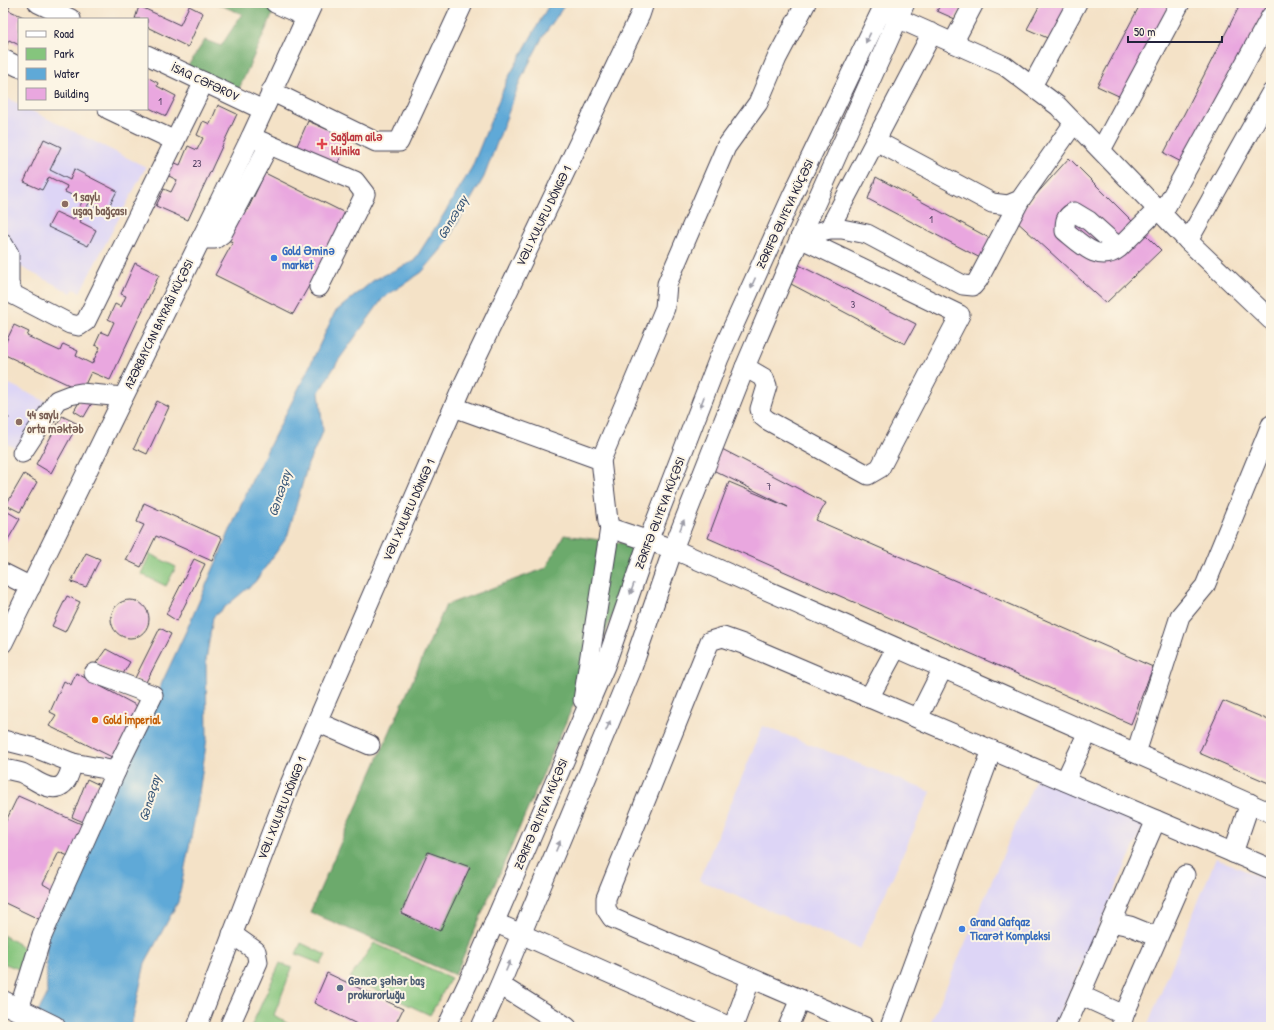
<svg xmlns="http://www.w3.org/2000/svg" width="1274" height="1030" font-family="'Patrick Hand',sans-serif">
<rect width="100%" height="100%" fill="#fcf5e5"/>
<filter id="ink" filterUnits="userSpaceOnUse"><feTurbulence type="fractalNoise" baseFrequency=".025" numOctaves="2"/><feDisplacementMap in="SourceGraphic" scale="8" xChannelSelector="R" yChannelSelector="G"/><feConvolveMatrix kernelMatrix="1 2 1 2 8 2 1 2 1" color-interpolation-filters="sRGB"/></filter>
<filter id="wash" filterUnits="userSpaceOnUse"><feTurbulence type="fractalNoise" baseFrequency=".012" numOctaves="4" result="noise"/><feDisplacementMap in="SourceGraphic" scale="16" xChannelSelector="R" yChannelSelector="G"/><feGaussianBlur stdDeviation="0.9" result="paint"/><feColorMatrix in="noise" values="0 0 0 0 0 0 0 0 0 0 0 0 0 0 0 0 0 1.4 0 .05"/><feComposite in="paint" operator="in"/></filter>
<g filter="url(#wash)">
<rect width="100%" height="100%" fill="#f4e2c7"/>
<!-- built -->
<g fill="#ddd5f6">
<polygon points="3,96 19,104 19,109 28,109 146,167 80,292 74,289 71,293 19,266 3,240"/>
<polygon points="3,381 45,401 20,450 3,442"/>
<polygon points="763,726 931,792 860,949 699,880"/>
<polygon points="1036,778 1144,824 1054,1027 929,1027"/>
<polygon points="1216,858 1271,882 1271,1027 1147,1027"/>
</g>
<!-- green -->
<g fill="#85c57d" stroke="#54745c">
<polygon points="150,554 176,567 166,586 141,574"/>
<polygon points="3,935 20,945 31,959 26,972 3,963"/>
<polygon points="301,943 326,955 321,964 296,954"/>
<polygon points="374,943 451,978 430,1015 350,978"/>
<polygon points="280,963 292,968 274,1015 293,1027 251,1027"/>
</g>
<!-- forest -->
<g fill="#6caa6c" stroke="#476654">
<polygon points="215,3 260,3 275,9 238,91 187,67 205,40 221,46 242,14"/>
<polygon points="564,535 643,546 455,975 310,912 446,605 546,568"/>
</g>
<!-- water -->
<polygon fill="#5fa9d7" stroke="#406689" points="550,3 566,3 542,38 521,79 484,177 445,245 422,272 383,298 338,361 319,392 323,431 308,464 287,537 255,582 213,617 206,660 207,738 197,807 178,902 145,963 131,1027 30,1027 47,995 46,931 187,629 252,480 306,374 335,312 374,280 414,261 444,214 472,167 507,80"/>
<g id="blocks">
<!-- building -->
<g fill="#e9a7df">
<polygon points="3,3 11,4 8,10 28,19 19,19 19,45 9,40 3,54"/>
<polygon points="941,3 963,3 955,19 937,11"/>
<polygon points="1041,3 1072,3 1052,40 1027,29"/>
<polygon points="1141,3 1171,3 1123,98 1097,86"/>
<polygon points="1241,3 1269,3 1187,165 1164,153"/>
<polygon points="139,6 180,25 189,6 203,13 188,47 147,27 147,19 135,19"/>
<polygon points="147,77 158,83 157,86 176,96 166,116 147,107"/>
<polygon points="218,105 237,114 188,220 156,206 164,189 171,192 177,180 167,175 173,162 180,165 188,146 197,150 203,138 197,135 203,121 210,124"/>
<polygon points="308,121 349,139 336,167 296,148"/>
<polygon points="44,139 61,147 50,170 70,180 74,169 117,191 106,212 89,203 80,222 96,230 88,246 48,227 56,212 73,220 83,200 65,192 67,186 49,177 42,190 24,182"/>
<polygon points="1069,158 1161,250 1106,303 1014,219"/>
<polygon points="265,173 349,215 293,314 215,275 233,242 222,238 237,208 246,213"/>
<polygon points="876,177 993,240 984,260 868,199"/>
<polygon points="135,263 159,275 110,380 91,372 82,391 3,354 3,348 14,325 29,332 27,336 60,351 63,344 78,351 76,356 92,364 100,347 95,345 101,332 108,335 114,322 108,319 115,304 121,307 126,296 121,294"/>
<polygon points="799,265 916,324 905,344 791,284"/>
<polygon points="82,397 92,403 84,417 74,411"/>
<polygon points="157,401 169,407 147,454 134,448"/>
<polygon points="62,416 78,424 51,473 36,464"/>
<polygon points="720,448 826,503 816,520 1153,667 1131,724 708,538 729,482 788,507 711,469"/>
<polygon points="24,474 37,482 20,512 6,505"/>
<polygon points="144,503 222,538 212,561 156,536 141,567 126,560 144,525 137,522"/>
<polygon points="6,511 20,519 3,548 3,517"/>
<polygon points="86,553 100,559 86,587 71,582"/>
<polygon points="194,559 205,564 177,621 166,614"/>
<polygon points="67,596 80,602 65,632 52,626"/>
<circle cx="130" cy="619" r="19"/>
<polygon points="160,628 171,634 145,684 135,678"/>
<polygon points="106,649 130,662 123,674 96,663"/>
<polygon points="76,673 143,709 118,760 49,726 56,715 50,712 64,681 71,685"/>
<polygon points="1223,701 1271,721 1271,784 1199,753"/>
<polygon points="87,779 106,788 88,824 72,817"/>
<polygon points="18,796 86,826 73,858 59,852 43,884 58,893 45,922 3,902 3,827"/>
<polygon points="428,852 470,867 440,931 401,913"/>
<polygon points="327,973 403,1009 394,1027 363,1027 314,1003"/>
</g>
</g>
</g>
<g filter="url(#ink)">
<use href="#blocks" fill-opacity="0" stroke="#423f50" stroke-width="1"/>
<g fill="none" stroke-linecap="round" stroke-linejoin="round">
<defs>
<g id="minor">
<polyline points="38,3 71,19"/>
<polyline points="275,3 306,17"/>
<polyline points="886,13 1005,66 1058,106 1188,241 1271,320"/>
<polyline points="953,43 974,3"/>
<polyline points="147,55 263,110"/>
<polyline points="3,59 19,67"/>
<polyline points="1032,86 1077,3"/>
<polyline points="271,91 376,142 399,142 462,6"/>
<polyline points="108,109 175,141"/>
<polyline points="251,137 355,181 365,194 319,287"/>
<polyline points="876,141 992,203 1008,205 1020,200 1074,123"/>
<polyline points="1101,150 1180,3"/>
<polyline points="1162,214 1271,16"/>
<polyline points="829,229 932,33"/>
<polyline points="800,238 829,229 842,229 867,234 963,285 973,286 978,280 1020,200"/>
<polyline points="201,239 215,239 222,234 269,145"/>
<polyline points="1188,241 1271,93"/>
<polyline points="3,244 9,254 9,284 14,295 70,324 79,326 86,321 204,82"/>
<path d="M1119,248L1089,221L1074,212C1065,217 1065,221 1065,231C1081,244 1099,264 1119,248L1158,209"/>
<polyline points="745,367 764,378 767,386 760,409 762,416 767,420 868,475 880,468 960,315 800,238"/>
<polyline points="454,407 601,460 608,521 610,528 673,549 1271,813"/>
<polyline points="22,453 57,400 70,395 81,393 123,397"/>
<polyline points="601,460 665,308 667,284 726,147 758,103 777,58 806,3"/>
<polyline points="3,573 31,587"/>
<polyline points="3,643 251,137 313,3"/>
<polyline points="869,698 896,648"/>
<polyline points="583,700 610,528"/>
<polyline points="918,718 943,668"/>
<polyline points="317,722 370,745"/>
<polyline points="3,740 35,748 73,763 116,771"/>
<polyline points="1136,753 1180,616 1205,586 1271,425"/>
<path d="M3,769C9,770 16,771 22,773C33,778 50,794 62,785C69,780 70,770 73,763"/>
<polyline points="1065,781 1088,732"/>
<polyline points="1233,853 1250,803"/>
<polyline points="494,922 730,1027"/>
<polyline points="1111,922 1130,926 1157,937"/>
<polyline points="500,985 567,1027"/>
<polyline points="1080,995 1124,1015"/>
<polyline points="19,1009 42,936 120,762 153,695 94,673"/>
<polyline points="197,1027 290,784 465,381 640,15 644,3"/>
<polyline points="229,1027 258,962 256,951 232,934"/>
<polyline points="447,1027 473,972 605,666 650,536 719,358 793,194 885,3"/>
<polyline points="481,1027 500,985 631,671 673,549 745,367 800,238 905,3"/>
<polyline points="733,1027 751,978"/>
<polyline points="788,1027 800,999"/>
<polyline points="865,1027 612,918 606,909 606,898 710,641 723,637 743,644 1271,869"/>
<polyline points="890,1027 992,750"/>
<polyline points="1066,1027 1156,820"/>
<polyline points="1121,1027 1124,1015 1185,875"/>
</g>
<polyline id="major" points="3,1002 54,1027"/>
</defs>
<!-- minor casing -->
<use href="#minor" stroke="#423f50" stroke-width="21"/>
<!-- major casing -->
<use href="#major" stroke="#423f50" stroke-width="24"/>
<!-- path -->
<polyline stroke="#423f50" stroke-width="2" stroke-dasharray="1 3" stroke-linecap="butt" points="3,429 9,417"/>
<!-- minor -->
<use href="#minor" stroke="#fff" stroke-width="19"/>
<!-- major -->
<use href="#major" stroke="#fff" stroke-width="22"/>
</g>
<!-- one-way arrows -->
<defs><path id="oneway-solid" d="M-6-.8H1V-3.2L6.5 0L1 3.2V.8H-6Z"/></defs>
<g fill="#9c9ca7">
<use href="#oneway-solid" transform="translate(868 38) rotate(116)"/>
<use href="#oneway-solid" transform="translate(753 283) rotate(114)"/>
<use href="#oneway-solid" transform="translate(702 402) rotate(111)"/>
<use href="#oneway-solid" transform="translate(682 525) rotate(-68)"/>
<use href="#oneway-solid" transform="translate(632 589) rotate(109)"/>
<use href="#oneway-solid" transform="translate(608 726) rotate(-67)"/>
<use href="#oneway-solid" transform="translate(558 846) rotate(-67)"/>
<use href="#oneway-solid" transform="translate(508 966) rotate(-67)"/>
</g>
</g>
<!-- markers -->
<path fill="#e0444e" stroke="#fcf5e5" stroke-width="1.5" d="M320 138h4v4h4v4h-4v4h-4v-4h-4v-4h4z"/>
<g fill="#8d6e63" stroke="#fcf5e5" stroke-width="1.5">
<circle cx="65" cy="204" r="4"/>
<circle cx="19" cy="422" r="4"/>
</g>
<g fill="#3f7fe0" stroke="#fcf5e5" stroke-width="1.5">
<circle cx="274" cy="258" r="4"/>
<circle cx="962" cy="929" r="4"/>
</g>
<circle fill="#e8710a" stroke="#fcf5e5" stroke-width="1.5" cx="95" cy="720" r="4"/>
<circle fill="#5c6f8a" stroke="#fcf5e5" stroke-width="1.5" cx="340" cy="988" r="4"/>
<g text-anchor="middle" stroke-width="4" stroke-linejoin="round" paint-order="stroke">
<!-- number labels -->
<g font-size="10" fill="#544364">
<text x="160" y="105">1</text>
<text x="197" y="167">23</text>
<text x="931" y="223">1</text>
<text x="853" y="308">3</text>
<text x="769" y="490">7</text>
</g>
<!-- street labels -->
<g font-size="12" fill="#22223b" stroke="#fcf5e5">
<text transform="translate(205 82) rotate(25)" y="4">İSAQ CƏFƏROV</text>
<text transform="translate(785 214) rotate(-65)" y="4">ZƏRIFƏ ƏLIYEVA KÜÇƏSI</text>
<text transform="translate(544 216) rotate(-64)" y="4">VƏLI XULUFLU DÖNGƏ 1</text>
<text transform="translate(159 324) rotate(-64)" y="4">AZƏRBAYCAN BAYRAĞI KÜÇƏSI</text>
<text transform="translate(409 510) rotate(-66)" y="4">VƏLI XULUFLU DÖNGƏ 1</text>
<text transform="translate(660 513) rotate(-69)" y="4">ZƏRIFƏ ƏLIYEVA KÜÇƏSI</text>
<text transform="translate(282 808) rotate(-68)" y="4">VƏLI XULUFLU DÖNGƏ 1</text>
<text transform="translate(541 814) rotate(-67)" y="4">ZƏRIFƏ ƏLIYEVA KÜÇƏSI</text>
</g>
<!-- health labels -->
<g font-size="12" font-weight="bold" fill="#be3a42" stroke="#fcf5e5" text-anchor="start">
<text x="331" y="141">Sağlam ailə<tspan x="331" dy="14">klinika</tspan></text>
</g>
<!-- education labels -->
<g font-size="12" font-weight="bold" fill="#785e54" stroke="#fcf5e5" text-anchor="start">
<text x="73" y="201">1 saylı<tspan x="73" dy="14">uşaq bağçası</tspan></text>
<text x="27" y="419">44 saylı<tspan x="27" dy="14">orta məktəb</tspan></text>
</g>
<!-- shop labels -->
<g font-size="12" font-weight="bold" fill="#366cbe" stroke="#fcf5e5" text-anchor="start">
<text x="282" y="255">Gold Əminə<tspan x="282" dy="14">market</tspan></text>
<text x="970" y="926">Grand Qafqaz<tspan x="970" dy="14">Ticarət Kompleksi</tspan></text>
</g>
<!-- food labels -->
<g font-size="12" font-weight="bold" fill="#c56008" stroke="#fcf5e5" text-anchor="start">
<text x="103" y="724">Gold İmperial</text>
</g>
<!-- service labels -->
<g font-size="12" font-weight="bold" fill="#4e5e75" stroke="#fcf5e5" text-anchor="start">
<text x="348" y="985">Gəncə şəhər baş<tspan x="348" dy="14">prokurorluğu</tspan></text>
</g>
<!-- water labels -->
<g font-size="13" font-style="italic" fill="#3a5879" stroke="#fcf5e5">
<text transform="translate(452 217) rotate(-60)" y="5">Gəncəçay</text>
<text transform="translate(279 493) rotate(-72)" y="5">Gəncəçay</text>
<text transform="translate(149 798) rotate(-74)" y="5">Gəncəçay</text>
</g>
</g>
<!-- margin -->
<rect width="1274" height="1030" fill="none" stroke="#fcf5e5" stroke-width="16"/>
<!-- legend -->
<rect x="18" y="18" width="130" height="92" fill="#fcf5e5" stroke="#a5a1a1"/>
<rect x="26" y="31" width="20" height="6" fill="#ffffff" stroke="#a5a1a1"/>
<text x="54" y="38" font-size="12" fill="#22223b">Road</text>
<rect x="26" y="48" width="20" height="12" fill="#85c57d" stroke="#a5a1a1"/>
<text x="54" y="58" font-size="12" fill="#22223b">Park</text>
<rect x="26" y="68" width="20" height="12" fill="#5fa9d7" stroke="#a5a1a1"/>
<text x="54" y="78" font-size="12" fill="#22223b">Water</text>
<rect x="26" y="88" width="20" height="12" fill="#e9a7df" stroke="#a5a1a1"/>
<text x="54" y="98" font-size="12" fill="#22223b">Building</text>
<!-- scale -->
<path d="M1128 36v6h94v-6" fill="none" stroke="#22223b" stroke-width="2"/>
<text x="1134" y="36" font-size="12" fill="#22223b" stroke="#fcf5e5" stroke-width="3" paint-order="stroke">50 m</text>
</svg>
